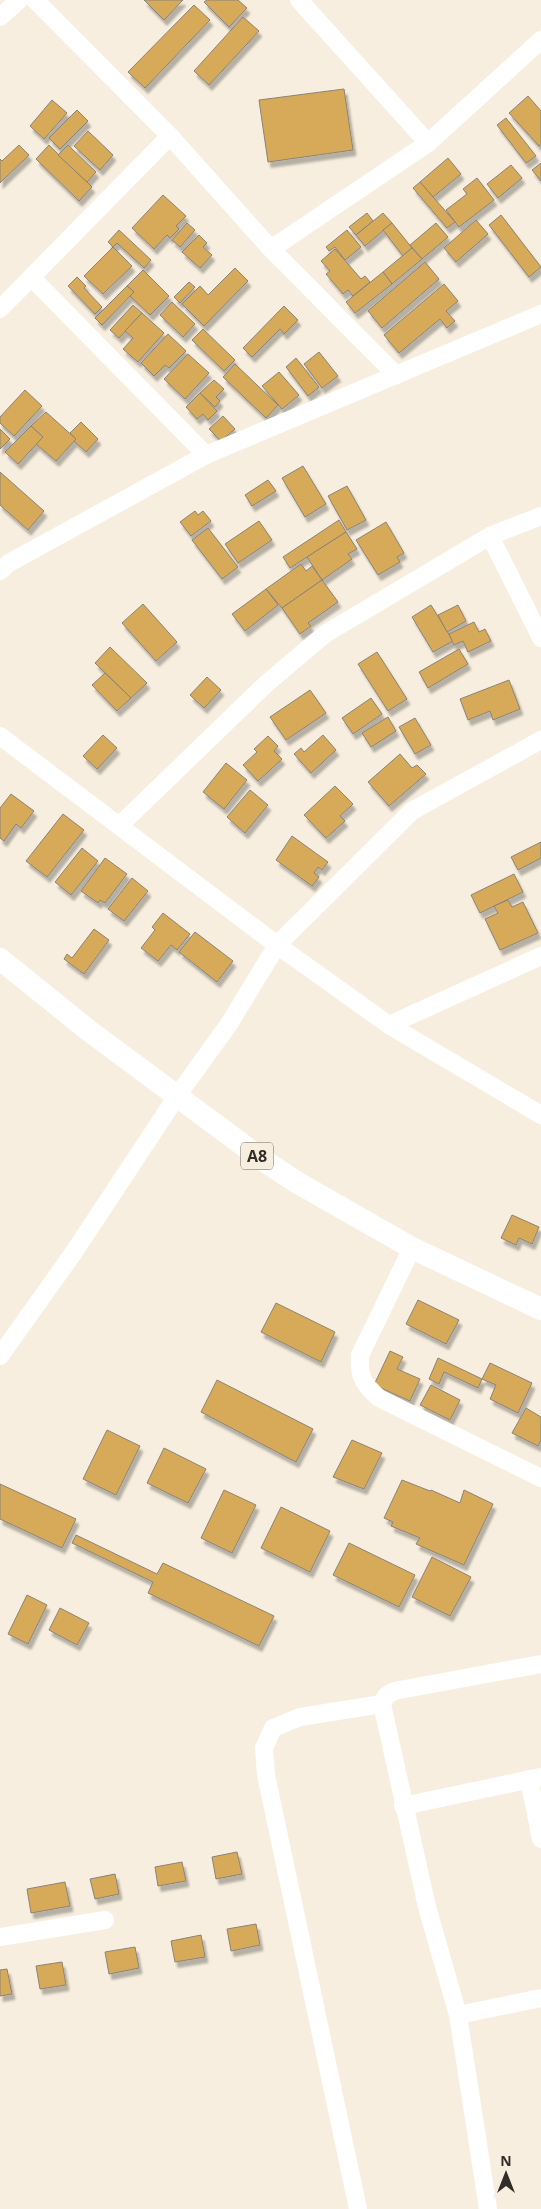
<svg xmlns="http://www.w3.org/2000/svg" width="541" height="2209" font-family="'Open Sans',sans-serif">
<defs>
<filter id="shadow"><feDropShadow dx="3" dy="5.5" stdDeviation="1" flood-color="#0004"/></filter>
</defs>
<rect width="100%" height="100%" fill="#f7eedf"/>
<!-- building -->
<g fill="#d7aa5a" stroke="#8b8375" filter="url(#shadow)">
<polygon points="144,0 183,0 164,20"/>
<polygon points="207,0 238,0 247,8 229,27 204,2"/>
<polygon points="194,5 210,20 145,88 128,72"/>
<polygon points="243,17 259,31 209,85 194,71"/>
<polygon points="344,89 353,150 268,162 259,100"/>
<polygon points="528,96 541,111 541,144 539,146 509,113"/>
<polygon points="52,100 67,113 44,139 30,126"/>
<polygon points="77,110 88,121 60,149 49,138"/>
<polygon points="506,118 536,156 526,163 497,125"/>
<polygon points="88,131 113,155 100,170 74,146"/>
<polygon points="19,145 29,155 0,183 0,159 2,161"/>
<polygon points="49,145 92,187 79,201 36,159"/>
<polygon points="68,145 96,172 87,182 58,155"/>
<polygon points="448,158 461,174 433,197 420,182"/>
<polygon points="541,163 541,181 532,170"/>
<polygon points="511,165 522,178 498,198 487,184"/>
<polygon points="477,178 494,200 459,227 446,210 467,194 463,189"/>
<polygon points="420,182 455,222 447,228 413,188"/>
<polygon points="163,195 186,216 176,226 179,229 170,238 167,235 154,249 132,228"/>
<polygon points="367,213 373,221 356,235 349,227"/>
<polygon points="383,213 392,223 365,246 356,235"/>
<polygon points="501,215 541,267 529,277 489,225"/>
<polygon points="476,220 488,234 456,262 444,248"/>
<polygon points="187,223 195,230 180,247 172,240"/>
<polygon points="392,223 412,248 403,256 383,230"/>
<polygon points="436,223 448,237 422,259 410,245"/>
<polygon points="119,230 151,260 144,268 117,243 113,247 108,242"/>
<polygon points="347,230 361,247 345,260 335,247 329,251 326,247"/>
<polygon points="199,235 207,243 203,247 212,255 200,268 182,252"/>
<polygon points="113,247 132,266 103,294 84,276"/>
<polygon points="412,248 422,259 392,284 383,272"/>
<polygon points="335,249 361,279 365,276 370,282 353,296 348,290 343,294 326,274 330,271 321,261"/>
<polygon points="425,262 439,279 382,328 368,311"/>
<polygon points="235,268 248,281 204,326 182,304 200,286 208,295"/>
<polygon points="143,270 169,296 150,315 130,296 134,292 127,286"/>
<polygon points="383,272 392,284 355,313 346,302"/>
<polygon points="77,277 86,286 84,288 102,307 95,314 68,286"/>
<polygon points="189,282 195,287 180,303 174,297"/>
<polygon points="444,284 458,301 446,311 455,321 447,328 440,319 399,353 384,335"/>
<polygon points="127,286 134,292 102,325 95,318"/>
<polygon points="172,302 195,324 183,337 160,315"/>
<polygon points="133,305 142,313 119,338 110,330"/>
<polygon points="284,306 298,320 284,334 280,329 252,357 243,348"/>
<polygon points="142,313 164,333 138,362 123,349 133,338 125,331"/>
<polygon points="203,329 235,360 224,371 192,340"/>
<polygon points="168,334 186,351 169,368 165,365 154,376 141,363"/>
<polygon points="319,352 338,376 322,388 304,364"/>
<polygon points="188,354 209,373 185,399 164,379"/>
<polygon points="296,358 319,387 308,396 286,367"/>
<polygon points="235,364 278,405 266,418 223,377"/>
<polygon points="279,372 299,395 282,409 262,386"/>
<polygon points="214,380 224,389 216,397 220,401 215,407 200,393"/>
<polygon points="25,390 42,406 14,436 0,423 0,417"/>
<polygon points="200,393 217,411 208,420 203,414 197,419 186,407"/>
<polygon points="46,412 76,439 56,461 36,444 43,437 31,426"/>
<polygon points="223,416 235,429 221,441 209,429"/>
<polygon points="81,422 98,439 86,452 74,441 76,439 70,433"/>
<polygon points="31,426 43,437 18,464 5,452"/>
<polygon points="0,429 10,439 0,449"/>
<polygon points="303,466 326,504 305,517 282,478"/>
<polygon points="0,472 44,511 28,530 0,505"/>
<polygon points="268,480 276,491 252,506 245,495"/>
<polygon points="347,486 366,520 347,530 328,496"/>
<polygon points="195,511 198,515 203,511 211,521 191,536 180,522"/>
<polygon points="339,520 346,532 290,568 283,557"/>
<polygon points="259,521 272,540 238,563 225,544"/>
<polygon points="386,522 404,553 397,557 400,562 378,575 356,540"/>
<polygon points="208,528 238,567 222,579 192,540"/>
<polygon points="346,532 357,549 348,554 352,559 322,580 307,557"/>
<polygon points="301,564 306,571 312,566 322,580 282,608 266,589"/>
<polygon points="322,580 338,602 308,623 311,626 300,634 282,608"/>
<polygon points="266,589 278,605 245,631 232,614"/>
<polygon points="143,604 177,642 156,661 122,623"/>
<polygon points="431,605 453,641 433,652 412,617"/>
<polygon points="458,605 466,621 447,632 438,615"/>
<polygon points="474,622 479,632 485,629 491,641 468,652 463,641 454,645 449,634"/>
<polygon points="110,647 147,683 131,698 95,663"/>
<polygon points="459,649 468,664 428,688 419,672"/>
<polygon points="377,652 407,699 388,711 358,664"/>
<polygon points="105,673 131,698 117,711 92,685"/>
<polygon points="207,677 221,690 204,708 190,695"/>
<polygon points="509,680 520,709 493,720 490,711 468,720 460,699"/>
<polygon points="310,690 326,713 286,740 270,717"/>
<polygon points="371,698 382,714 353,734 342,718"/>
<polygon points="388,717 396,731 371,747 362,733"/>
<polygon points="415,718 431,745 415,754 399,727"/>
<polygon points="103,735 117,748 97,769 83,756"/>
<polygon points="323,735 336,750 311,773 294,754 301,748 304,752"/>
<polygon points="268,736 278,746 274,751 282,759 258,781 243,765 257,752 254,749"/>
<polygon points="400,754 412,768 417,765 426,774 389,806 368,782"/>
<polygon points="226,763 247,780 224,809 203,792"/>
<polygon points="335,786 353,804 340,816 345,821 326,838 304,815"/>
<polygon points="250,790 268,805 245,833 227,817"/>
<polygon points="11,794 34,811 21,828 16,824 4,841 0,838 0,808"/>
<polygon points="63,814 84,830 47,877 26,861"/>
<polygon points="292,836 328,862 322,870 318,867 314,873 319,877 312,886 276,860"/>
<polygon points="541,842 541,858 518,870 511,857"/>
<polygon points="82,848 98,861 71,895 55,882"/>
<polygon points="105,858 127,874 105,903 100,900 98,903 81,891"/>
<polygon points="514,874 523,892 480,913 471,895"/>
<polygon points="132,878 148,891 124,921 108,909"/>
<polygon points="508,900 512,907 523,902 538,933 500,950 485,919 498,913 494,906"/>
<polygon points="163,913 190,934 177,950 171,945 158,961 141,948 155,930 152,927"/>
<polygon points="94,929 109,940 84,974 64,959 67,954 72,958"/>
<polygon points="195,932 233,961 217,982 179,952"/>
<polygon points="512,1215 539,1227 532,1244 519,1238 516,1245 501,1238"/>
<polygon points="418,1300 459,1320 446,1344 406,1324"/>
<polygon points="276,1303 335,1332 321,1362 261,1332"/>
<polygon points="390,1351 403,1357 397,1369 420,1379 410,1401 374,1385"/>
<polygon points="438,1358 482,1379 478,1388 444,1372 439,1384 429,1379"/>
<polygon points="490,1363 532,1383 518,1413 490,1399 496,1385 482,1379"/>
<polygon points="217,1380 313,1429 296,1462 201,1412"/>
<polygon points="431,1385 460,1400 450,1420 420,1405"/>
<polygon points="526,1408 541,1417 541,1440 538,1446 512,1433"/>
<polygon points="107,1430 140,1446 116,1495 83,1479"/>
<polygon points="352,1440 382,1453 364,1489 333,1477"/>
<polygon points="164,1448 206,1469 188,1503 147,1483"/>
<polygon points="402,1480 430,1491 431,1490 460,1503 464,1490 493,1504 464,1565 416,1544 420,1538 391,1526 393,1522 384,1518"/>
<polygon points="0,1484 76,1519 62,1548 0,1519"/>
<polygon points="224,1490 256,1505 232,1553 201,1538"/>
<polygon points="281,1507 330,1531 310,1572 261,1548"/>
<polygon points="76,1535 157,1574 163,1563 274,1616 259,1646 148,1593 153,1582 72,1543"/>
<polygon points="349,1543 415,1575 399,1607 333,1575"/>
<polygon points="432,1557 471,1577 450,1616 412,1597"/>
<polygon points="27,1595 47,1605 28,1644 8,1634"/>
<polygon points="60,1608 89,1623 77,1645 49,1630"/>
<polygon points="237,1852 242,1874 216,1879 212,1857"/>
<polygon points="182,1862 186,1881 158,1886 155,1867"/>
<polygon points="115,1874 119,1894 95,1899 90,1879"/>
<polygon points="65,1882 70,1906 31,1913 27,1889"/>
<polygon points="256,1924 260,1945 231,1951 227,1929"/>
<polygon points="201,1935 205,1957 175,1962 171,1941"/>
<polygon points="135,1947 139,1968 109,1974 105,1952"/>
<polygon points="62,1962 66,1985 40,1989 36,1966"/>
<polygon points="7,1969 12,1994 0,1996 0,1970"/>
</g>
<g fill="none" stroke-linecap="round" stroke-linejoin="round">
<!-- minor -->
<g stroke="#fff" stroke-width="18">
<polyline points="35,0 170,136 271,249 396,375"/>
<polyline points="299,0 428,143"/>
<polyline points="0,17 19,0"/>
<polyline points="271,249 428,143 541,40"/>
<polyline points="32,278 206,455"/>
<polyline points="0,309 170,136"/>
<polyline points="490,536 541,638"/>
<polyline points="0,571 9,563 206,455 541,314"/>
<polyline points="0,736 277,945 389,1025 541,1115"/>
<polyline points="120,825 267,683 325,634 490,536 541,516"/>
<polyline points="389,1025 541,956"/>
<path d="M412,1248L360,1355C359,1377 362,1383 379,1398L541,1478"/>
<polyline points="0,1356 74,1252 177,1096 229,1024 277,945 412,811 541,740"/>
<polyline points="529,1779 541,1839"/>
<polyline points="403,1806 541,1777"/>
<polyline points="0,1937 105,1920"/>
<polyline points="458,2015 541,1998"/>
<polyline points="358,2209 266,1775 264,1748 273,1728 300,1717 382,1704"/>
<polyline points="488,2209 458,2015 427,1907 382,1704 386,1696 394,1691 541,1664"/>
</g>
<!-- major -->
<polyline stroke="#fff" stroke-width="22" points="0,959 88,1030 263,1160 298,1183 412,1248 541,1309"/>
</g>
<g text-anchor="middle" stroke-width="5" stroke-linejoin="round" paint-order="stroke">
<!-- shield labels -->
<rect fill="#f7eedf" stroke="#6c675f" stroke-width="1" x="241" y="1142.5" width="32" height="27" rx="4"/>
<g font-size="16" font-weight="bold" fill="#312d28">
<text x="257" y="1162">A8</text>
</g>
</g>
<!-- north arrow -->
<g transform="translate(506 2174)" stroke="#f7eedf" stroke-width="4" paint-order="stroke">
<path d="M0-4L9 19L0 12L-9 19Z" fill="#312d28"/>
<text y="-8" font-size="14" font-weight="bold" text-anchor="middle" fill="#312d28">N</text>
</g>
</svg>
